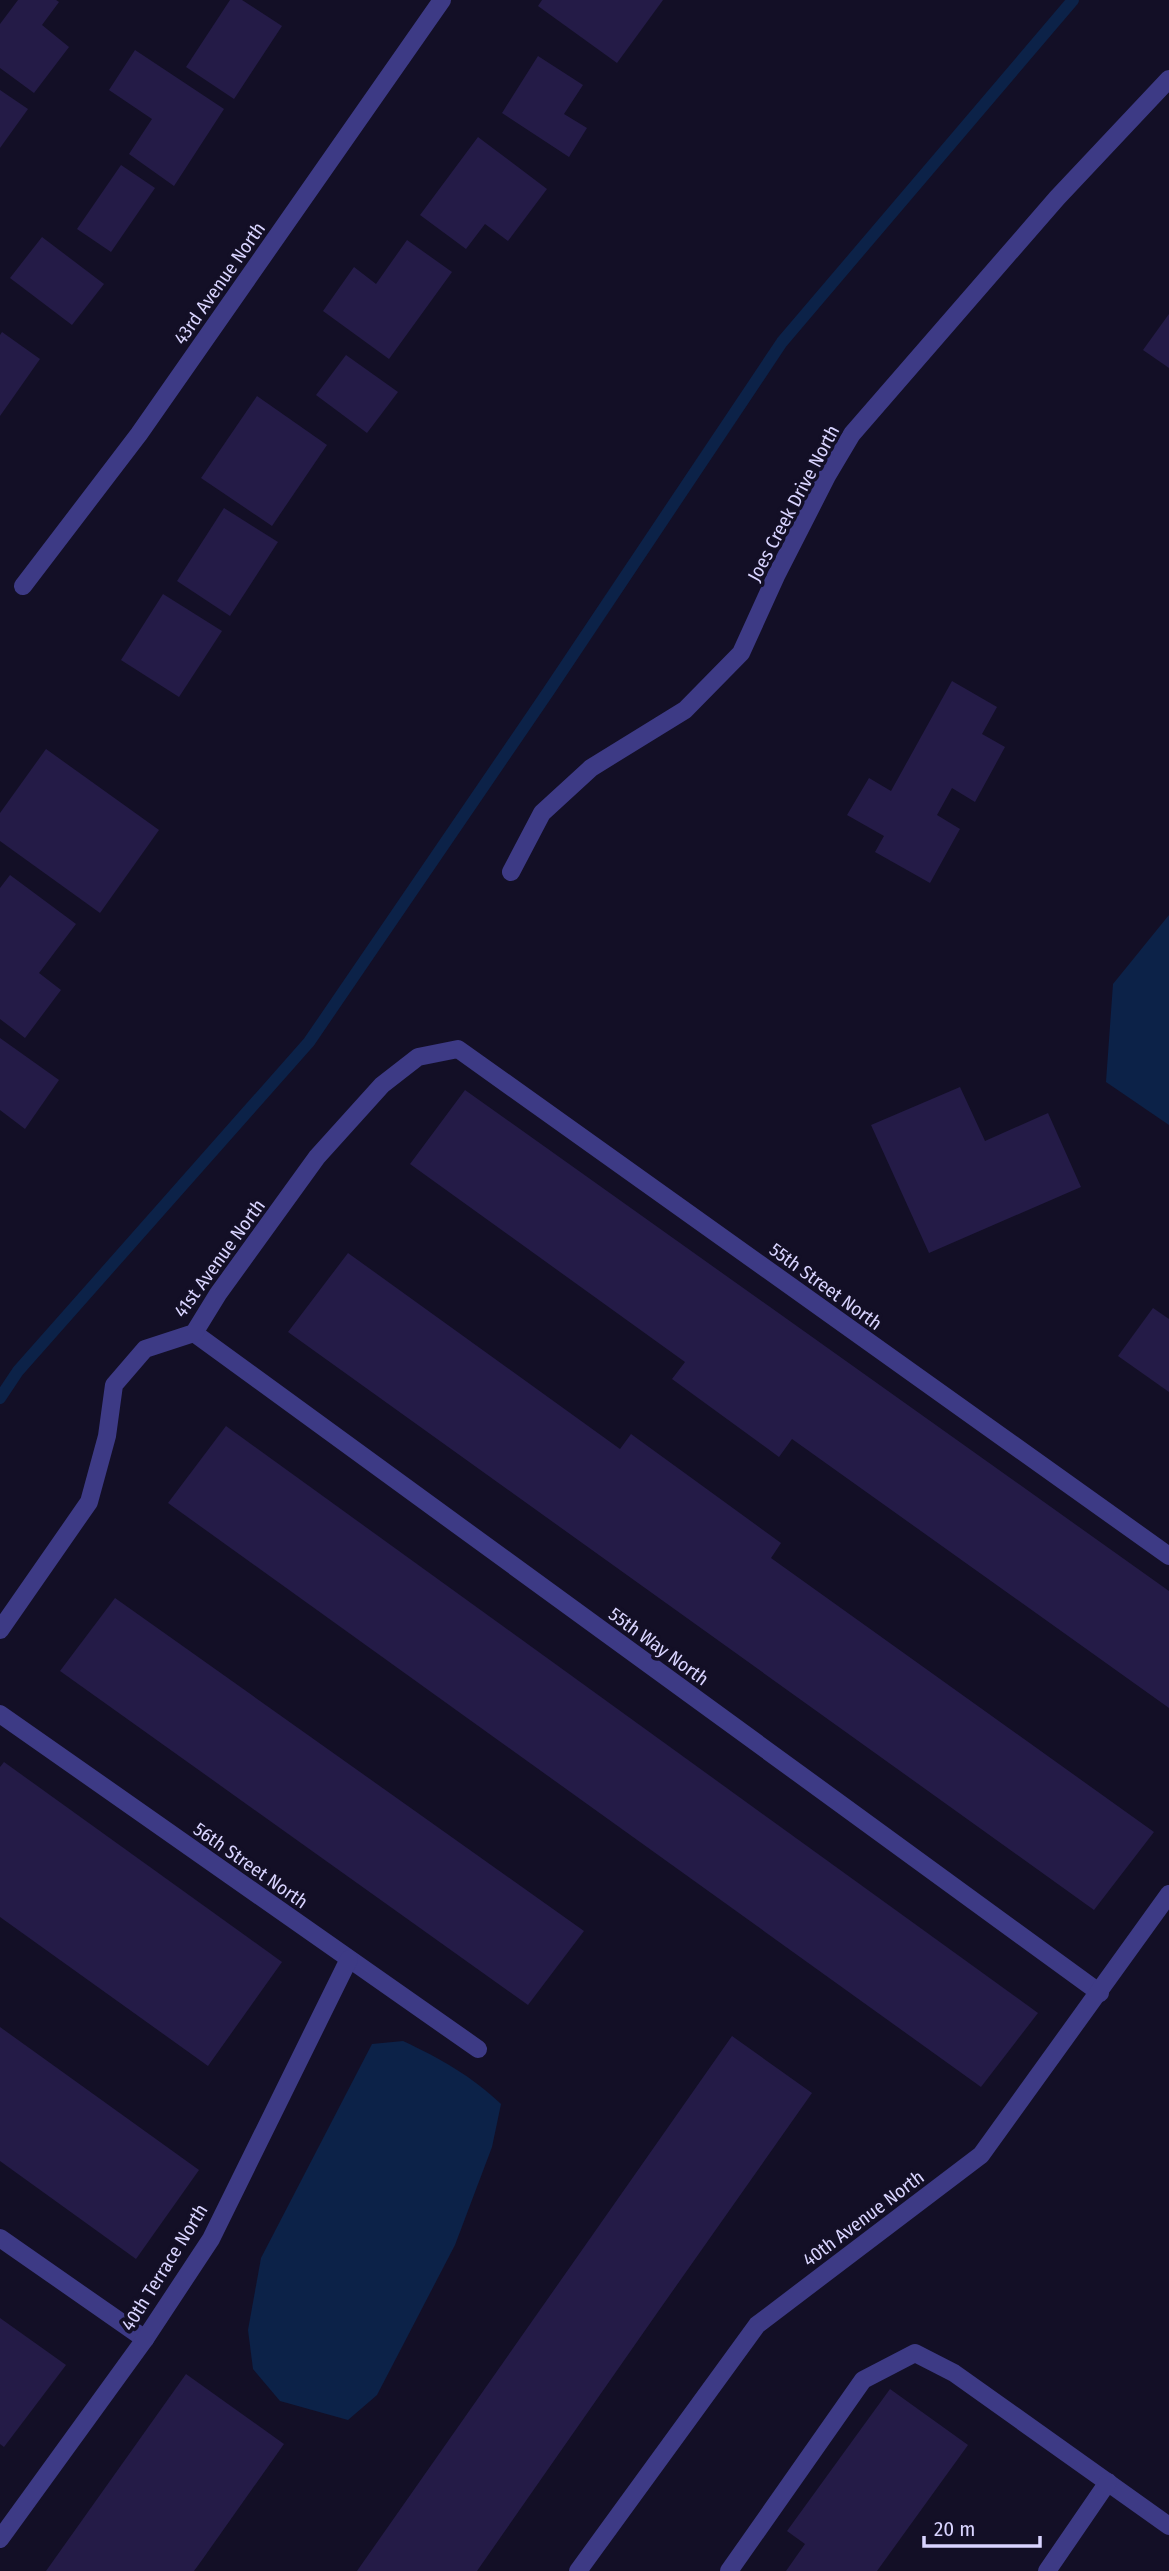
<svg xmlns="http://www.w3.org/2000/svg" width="1169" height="2571" font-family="'Fira Sans Condensed',sans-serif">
<rect width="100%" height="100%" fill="#130f26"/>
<!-- water -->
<g fill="#0c2248">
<polygon points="1169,915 1169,1125 1106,1082 1113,984"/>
<path d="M403,2041C441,2059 470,2075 501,2104L492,2147L455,2245L377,2395L348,2420L280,2401L253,2369L248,2330L261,2258L372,2044Z"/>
</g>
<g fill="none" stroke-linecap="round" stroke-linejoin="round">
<!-- stream -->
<polyline stroke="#0c2248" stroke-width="12" points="0,1398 18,1371 309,1042 548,692 782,342 1073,0"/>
</g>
<!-- building -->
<g fill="#241b47">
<polygon points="18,0 56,0 59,2 42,25 69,47 34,93 0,68 0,24"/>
<polygon points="230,0 242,0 282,26 234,99 186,67"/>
<polygon points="542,0 663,0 617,63 538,6"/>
<polygon points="135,50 224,109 174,186 129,154 152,119 109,90"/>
<polygon points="538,56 583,85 564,114 587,128 569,157 502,113"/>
<polygon points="0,90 28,109 0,148"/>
<polygon points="478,137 547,189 508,241 485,224 466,249 420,215"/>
<polygon points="121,165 155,188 111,252 77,229"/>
<polygon points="42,237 104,284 72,325 10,278"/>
<polygon points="407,240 452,272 389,359 323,311 354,267 376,284"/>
<polygon points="1169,314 1169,368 1143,350"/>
<polygon points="2,332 40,359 0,416 0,335"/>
<polygon points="346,355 398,392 367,433 316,395"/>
<polygon points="257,396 327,445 272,526 201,478"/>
<polygon points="224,508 278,542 230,616 177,581"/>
<polygon points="163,594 222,631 179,697 121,660"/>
<polygon points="952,681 997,707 982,734 1005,747 975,802 952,788 937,815 960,829 930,883 875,852 884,836 847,815 869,778 891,791"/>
<polygon points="46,749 159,830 100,913 0,841 0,813"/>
<polygon points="10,875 76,924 39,973 61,990 25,1038 0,1019 0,888"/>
<polygon points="0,1038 59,1080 25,1129 0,1110"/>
<polygon points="960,1087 985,1141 1048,1113 1081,1187 929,1253 871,1125"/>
<polygon points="465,1090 1169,1591 1169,1708 792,1439 779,1457 672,1379 685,1362 410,1164"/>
<polygon points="348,1253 620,1449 631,1434 781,1543 771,1558 1154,1832 1094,1910 288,1332"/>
<polygon points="1153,1308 1169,1319 1169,1392 1118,1356"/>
<polygon points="226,1426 1038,2013 981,2087 168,1503"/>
<polygon points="115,1598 584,1931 528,2005 60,1671"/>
<polygon points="4,1762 282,1962 208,2066 0,1917 0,1767"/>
<polygon points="0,2027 199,2170 136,2259 0,2161"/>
<polygon points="732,2036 812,2093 655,2316 477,2571 357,2571"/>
<polygon points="0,2318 66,2365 4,2447 0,2444"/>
<polygon points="186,2374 284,2444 202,2560 194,2571 46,2571"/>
<polygon points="890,2389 968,2445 877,2571 786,2571 805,2544 787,2531"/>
</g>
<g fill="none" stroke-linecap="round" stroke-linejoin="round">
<!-- minor -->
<g stroke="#3d3a85" stroke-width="18">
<polyline points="23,586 139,434 442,0"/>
<polyline points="511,872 542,813 591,768 685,710 741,653 776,576 827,476 852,434 1057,198 1169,79"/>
<polyline points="194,1333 1100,1993"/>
<polyline points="0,1630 89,1502 107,1436 114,1385 145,1349 194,1333 218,1294 317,1157 382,1085 418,1057 458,1049 1169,1556"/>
<polyline points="0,1714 478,2049"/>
<polyline points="0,2238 145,2339"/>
<polyline points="0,2539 145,2339 211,2239 349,1959"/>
<polyline points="578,2571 757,2325 981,2155 1169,1894"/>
<polyline points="729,2571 863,2380 915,2353 954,2373 1169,2526"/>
<polyline points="1047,2571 1108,2482"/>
</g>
</g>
<g text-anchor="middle" stroke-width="7" stroke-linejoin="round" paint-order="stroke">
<!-- street labels -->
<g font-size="19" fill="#d9d4ff" stroke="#130f26">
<text transform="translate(219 283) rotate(-55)" y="7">43rd Avenue North</text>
<text transform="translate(793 503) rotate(-62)" y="7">Joes Creek Drive North</text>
<text transform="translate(219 1258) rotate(-54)" y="7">41st Avenue North</text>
<text transform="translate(826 1286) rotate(36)" y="7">55th Street North</text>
<text transform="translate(659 1646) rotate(36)" y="7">55th Way North</text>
<text transform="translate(251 1865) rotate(35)" y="7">56th Street North</text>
<text transform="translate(863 2218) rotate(-37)" y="7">40th Avenue North</text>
<text transform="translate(164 2267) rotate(-58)" y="7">40th Terrace North</text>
</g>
</g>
<!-- scale -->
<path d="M924 2536v10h116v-10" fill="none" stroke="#d9d4ff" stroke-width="3.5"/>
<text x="934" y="2536" font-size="21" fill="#d9d4ff" stroke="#130f26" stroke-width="5" paint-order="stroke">20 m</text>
</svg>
